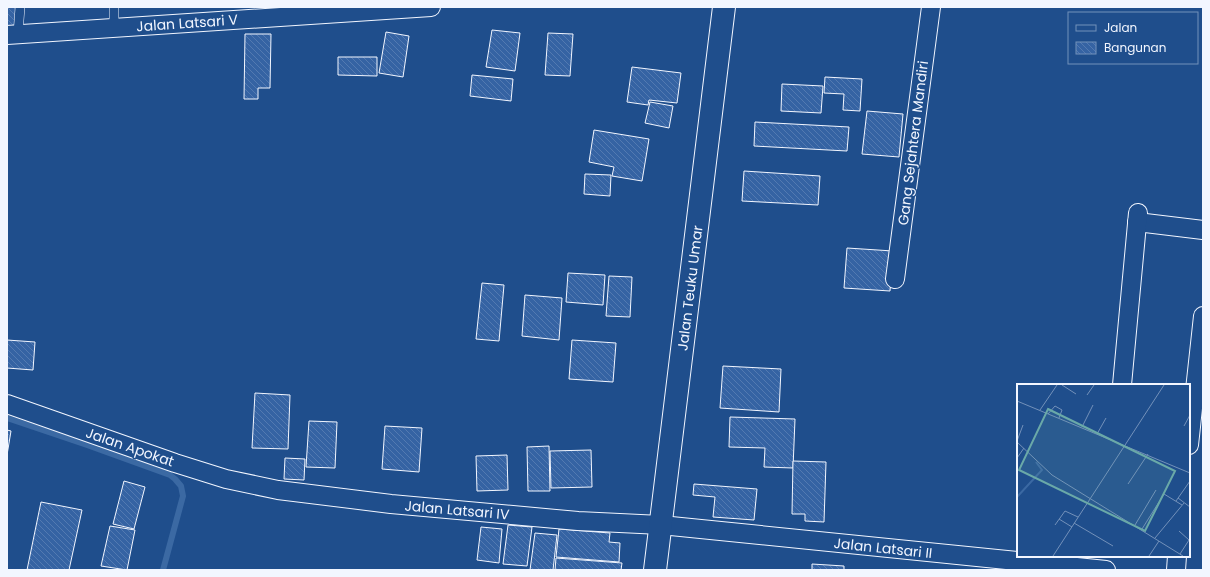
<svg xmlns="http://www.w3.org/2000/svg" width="1210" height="577" font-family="Poppins,sans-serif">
<defs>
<pattern id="building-back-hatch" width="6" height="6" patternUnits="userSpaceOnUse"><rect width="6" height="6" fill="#3563a3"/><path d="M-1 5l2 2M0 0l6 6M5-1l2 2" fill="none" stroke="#537ab1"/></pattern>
</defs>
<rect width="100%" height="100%" fill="#1f4e8c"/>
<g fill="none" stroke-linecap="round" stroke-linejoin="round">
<!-- stream -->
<polyline stroke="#3b69a3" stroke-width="6" points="7,418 87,445 170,475 175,479 181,486 183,496 163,570"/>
</g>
<!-- building -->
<g fill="url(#building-back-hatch)" stroke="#f2f6ff">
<polygon points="7,7 16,7 15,27 7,27"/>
<polygon points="492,30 520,33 515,71 486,67"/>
<polygon points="386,32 409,36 403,77 379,73"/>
<polygon points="548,33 573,34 570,76 545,75"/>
<polygon points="245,34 271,34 270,88 258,88 258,99 244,99"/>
<polygon points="338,57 377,57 377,76 338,75"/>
<polygon points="632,67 681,73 677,103 649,100 648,105 627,102"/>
<polygon points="472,75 513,79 511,101 470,96"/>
<polygon points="825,77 862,79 860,111 843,110 844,94 824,93"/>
<polygon points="782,84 823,86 821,113 781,111"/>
<polygon points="650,102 673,106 669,128 645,123"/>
<polygon points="867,111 903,114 899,157 862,154"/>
<polygon points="755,122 849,127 847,151 754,146"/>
<polygon points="594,130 649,139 642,181 612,176 614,167 589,162"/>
<polygon points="744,171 820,176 818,205 742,201"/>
<polygon points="585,174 611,175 610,196 584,194"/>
<polygon points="847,248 893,251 890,291 844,288"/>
<polygon points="568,273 605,275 603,305 566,302"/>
<polygon points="609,276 632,277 630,317 606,316"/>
<polygon points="482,283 504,285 499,341 476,339"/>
<polygon points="525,295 562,298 559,340 522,336"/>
<polygon points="7,340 35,342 33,370 7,368"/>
<polygon points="572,340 616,343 613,382 569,379"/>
<polygon points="723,366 781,369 779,412 720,408"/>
<polygon points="255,393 290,395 288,449 252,448"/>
<polygon points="730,417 795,419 793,468 764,467 765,448 729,447"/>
<polygon points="309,421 337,422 335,468 306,467"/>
<polygon points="385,426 422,428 419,472 382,469"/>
<polygon points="7,430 11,431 7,455"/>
<polygon points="549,446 550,491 528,491 527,447"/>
<polygon points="591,450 592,487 551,488 550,451"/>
<polygon points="507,455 508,490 477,491 476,456"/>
<polygon points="285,458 305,459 304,480 284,479"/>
<polygon points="793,461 826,462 824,522 805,521 805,514 792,514"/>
<polygon points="124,481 145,487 134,529 113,524"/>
<polygon points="694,484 757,489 754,520 713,517 715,497 693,495"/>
<polygon points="41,502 82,510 69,570 27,570"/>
<polygon points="508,525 532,527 527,566 503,564"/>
<polygon points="110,526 135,530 127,570 101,566"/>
<polygon points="481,527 502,529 499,563 477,560"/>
<polygon points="559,529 610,533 609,542 620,543 619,562 556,557"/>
<polygon points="535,533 557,535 553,570 530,570"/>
<polygon points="556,558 622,563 621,570 555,570"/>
<polygon points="812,564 844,566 844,570 812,570"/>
</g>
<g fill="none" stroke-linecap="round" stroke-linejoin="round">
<defs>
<g id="lane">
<polyline points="114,28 114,7"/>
<polyline points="18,34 20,7"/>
</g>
<g id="street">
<polyline points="7,35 431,7"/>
<polyline points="1137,222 1203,230"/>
<polyline points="895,279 931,7"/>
<polyline points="1122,385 1138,213"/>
<polyline points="7,404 175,463 226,479 278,490 391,504 578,521 661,525 1106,570"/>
<polyline points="1189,445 1203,316"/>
<polyline points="1176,570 1177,556"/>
</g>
<polyline id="highway" points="655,570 724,7"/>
</defs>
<!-- lane casing -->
<use href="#lane" stroke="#f2f6ff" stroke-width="10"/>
<!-- street casing -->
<use href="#street" stroke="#f2f6ff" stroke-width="20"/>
<!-- highway casing -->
<use href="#highway" stroke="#f2f6ff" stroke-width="24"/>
<!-- lane -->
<use href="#lane" stroke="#1f4e8c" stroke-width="9"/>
<!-- street -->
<use href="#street" stroke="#1f4e8c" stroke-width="18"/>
<!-- highway -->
<use href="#highway" stroke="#1f4e8c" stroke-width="22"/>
</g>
<g text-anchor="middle" stroke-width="3" stroke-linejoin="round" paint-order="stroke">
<!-- street labels -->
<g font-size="14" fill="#f2f6ff" stroke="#1f4e8c">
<text transform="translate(187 23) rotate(-4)" y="5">Jalan Latsari V</text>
<text transform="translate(913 143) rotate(-83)" y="5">Gang Sejahtera Mandiri</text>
<text transform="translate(690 288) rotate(-83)" y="5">Jalan Teuku Umar</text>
<text transform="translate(130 447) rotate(19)" y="5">Jalan Apokat</text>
<text transform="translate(457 510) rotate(5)" y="5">Jalan Latsari IV</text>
<text transform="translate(883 548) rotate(6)" y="5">Jalan Latsari II</text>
</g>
</g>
<!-- overview -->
<g transform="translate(1017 384)">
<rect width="173" height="173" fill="#1f4e8c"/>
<path fill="none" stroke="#3b69a3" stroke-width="2" d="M0,113L25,86L19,78"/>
<path fill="none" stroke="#7391ba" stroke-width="1" d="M45,1L59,10M70,11L77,1M0,17L173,89M23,26L40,1M31,30L38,22L45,26L42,34M167,42L173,31M65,43L76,21M80,50L89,34M0,57L6,41M0,58L35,91L166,172M0,74L7,64M111,100L131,70M161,114L173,123M159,117L173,97M42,135L55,143M57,139L96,162M38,141L48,127L61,133M118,141L139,106M125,145L147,110L165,121M162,147L172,156M138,154L167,119M163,170L172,156M36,172L147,1M132,172L142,157"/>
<path fill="#6aa9a8" fill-opacity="0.15" stroke="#6aa9a8" stroke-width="2" d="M31,25L158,87L128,147L2,86Z"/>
<rect width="173" height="173" fill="none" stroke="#f2f6ff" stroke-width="2"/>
</g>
<!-- border -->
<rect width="1210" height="577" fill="none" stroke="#f2f6ff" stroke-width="16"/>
<!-- legend -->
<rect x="1068" y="12" width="130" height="52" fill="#1f4e8c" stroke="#7391ba"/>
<rect x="1076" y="25" width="20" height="6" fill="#1f4e8c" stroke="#7391ba"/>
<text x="1104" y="32" font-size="12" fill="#f2f6ff">Jalan</text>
<rect x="1076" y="42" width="20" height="12" fill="url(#building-back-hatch)" stroke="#7391ba"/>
<text x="1104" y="52" font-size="12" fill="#f2f6ff">Bangunan</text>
</svg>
